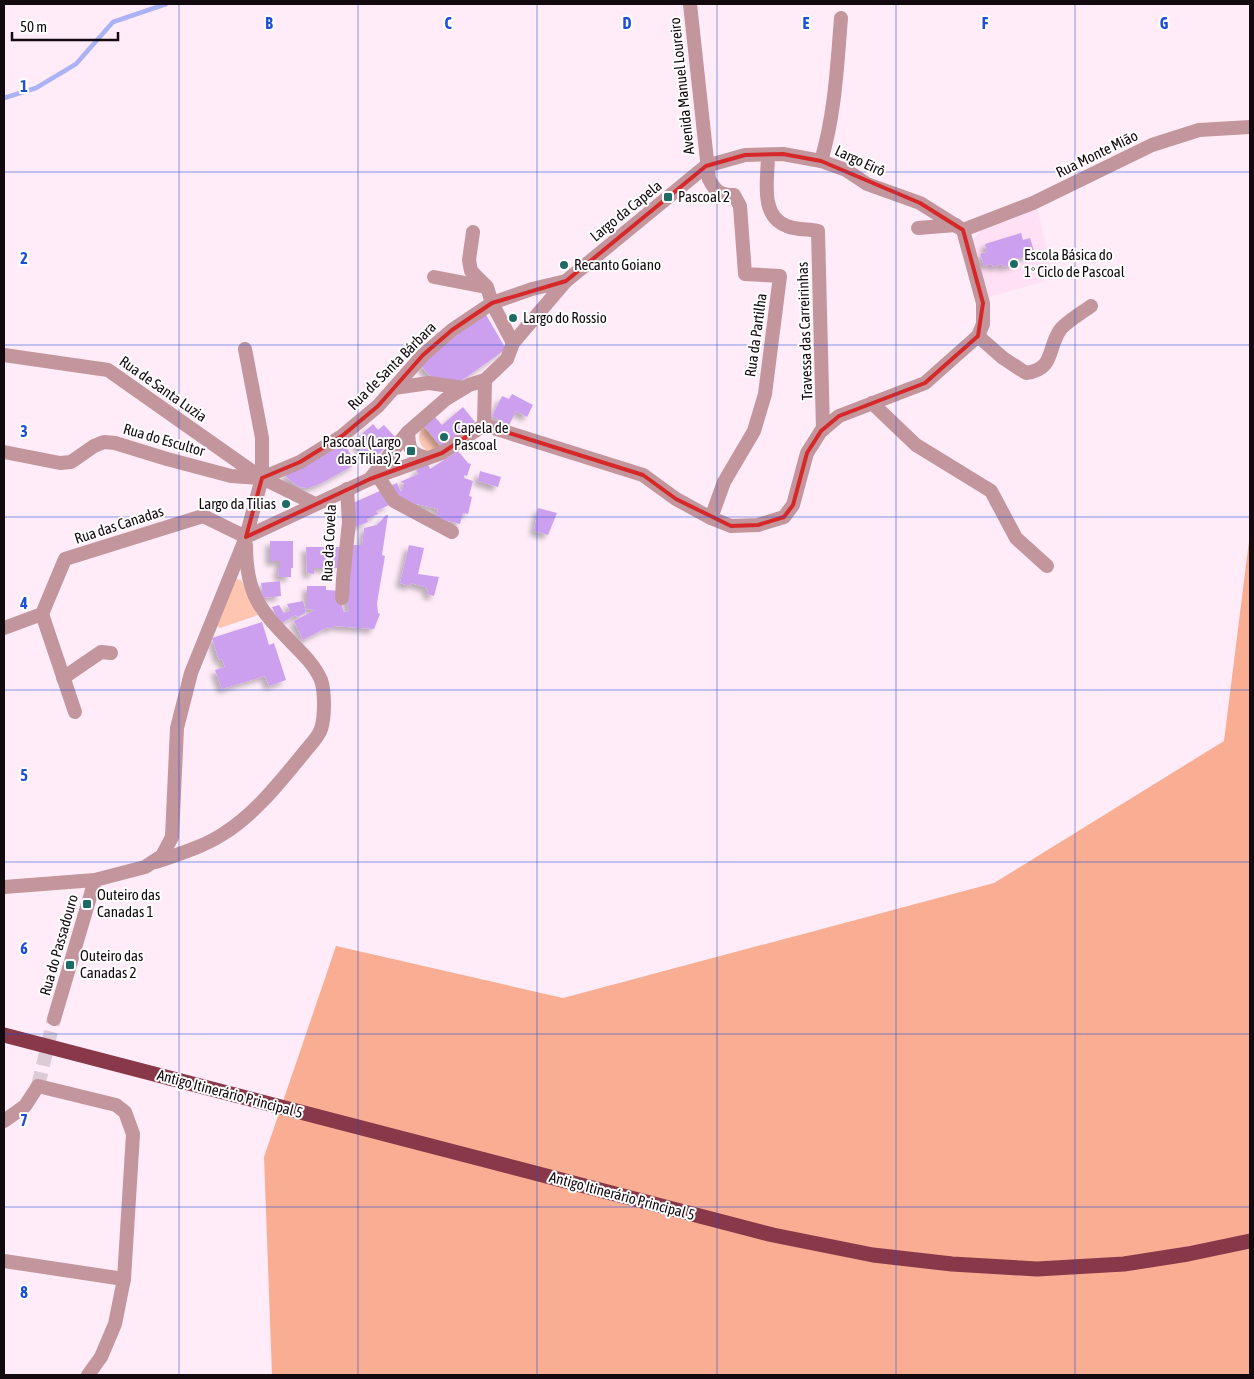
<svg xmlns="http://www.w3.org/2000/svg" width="1254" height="1379" font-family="'Asap Condensed',sans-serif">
<defs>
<filter id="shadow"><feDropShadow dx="-4.5" dy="4.5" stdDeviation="2.5" flood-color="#0004"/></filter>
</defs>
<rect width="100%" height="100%" fill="#ffecf8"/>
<!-- built -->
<polygon fill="#ffe0f4" points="1037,207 1053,279 988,297 972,240 981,231"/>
<!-- green -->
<g fill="#fec5b1">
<path d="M424,426L442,448L428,451C418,445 416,434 424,426Z"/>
<polygon points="236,579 241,580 258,615 220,628 217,626"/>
</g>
<!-- forest -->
<polygon fill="#f9ae94" points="1250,533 1250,1375 272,1375 264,1157 336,946 563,998 994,883 1224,741"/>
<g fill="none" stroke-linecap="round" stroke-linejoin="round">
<!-- stream -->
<polyline stroke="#abb2f5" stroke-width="4.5" points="4,98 36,88 76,64 113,22 166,4"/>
</g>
<!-- building -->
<g fill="#cca0ef" filter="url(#shadow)">
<polygon points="1021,233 1023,240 1030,238 1034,251 1027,253 1028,256 1017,259 1018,263 1003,267 1002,264 993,267 992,264 984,266 980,254 987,252 985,244"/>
<polygon points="485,313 506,349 464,379 457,382 432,378 421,366 431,355"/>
<polygon points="512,394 533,405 527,417 516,411 509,425 492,416 502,396 509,399"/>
<polygon points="463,407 475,422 442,448 424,426 435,417 442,425"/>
<polygon points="373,424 378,430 384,425 396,438 376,456 370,450 365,454 354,441"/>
<polygon points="344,443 356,464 320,484 308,488 300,487 292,482 284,475"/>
<polygon points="458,451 468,463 471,464 467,476 464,475 464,478 473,481 469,496 472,497 468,514 463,513 460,524 436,518 438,509 417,504 416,510 387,487 397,483 401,492 404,483 400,482 418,474 416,470 428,464 430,469"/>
<polygon points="480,471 501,477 498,487 478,481"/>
<polygon points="382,490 389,505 376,511 378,514 367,519 368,522 355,527 353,503"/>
<polygon points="538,508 557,513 548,535 534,531"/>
<polygon points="386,515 388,515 382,555 385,556 377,603 378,613 380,614 374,629 335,626 329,629 328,627 303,640 294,621 315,610 307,609 307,586 326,586 326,590 341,591 341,603 344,612 349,611 347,602 350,545 362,545 364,528 377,525"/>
<polygon points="270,541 293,541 293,568 291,568 291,577 279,577 278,568 280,568 280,561 270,561"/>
<polygon points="409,545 424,548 418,574 439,577 434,596 427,594 428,589 425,588 425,587 411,583 410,586 400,583"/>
<polygon points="306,547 343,547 344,560 338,560 338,568 314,568 314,574 307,573"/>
<polygon points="280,581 281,596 263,598 261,583"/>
<polygon points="303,601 306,611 304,614 297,617 296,615 292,617 280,624 272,607 279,605 284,613 290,611 287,604"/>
<polygon points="262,622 269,645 274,643 286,680 269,686 265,676 222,689 215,670 225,667 222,659 219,660 212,638"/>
</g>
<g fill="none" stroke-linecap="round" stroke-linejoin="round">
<!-- minor-tunnel -->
<polyline stroke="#dccad5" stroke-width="14" stroke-dasharray="14 7" stroke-linecap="butt" points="38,1086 54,1019"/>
<!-- minor -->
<g stroke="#c2969c" stroke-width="14">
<path d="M690,4L709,179C715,191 720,195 734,195L740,206L745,274L780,276L765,394L754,431L724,482L711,518"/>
<path d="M768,155C768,178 759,216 787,226C796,230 808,229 818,231L823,430"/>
<path d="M821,161C835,114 837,67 841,18"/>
<polyline points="918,228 956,225"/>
<polyline points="963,230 1033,203 1152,145 1199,130 1250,127"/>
<polyline points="434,277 486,287"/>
<polyline points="566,281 532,289 492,303 513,343 566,281 706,166 745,155 783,154 821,161 846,170 867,184 920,203 963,230"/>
<path d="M978,336L1003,358L1026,373C1055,369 1047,349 1060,330C1066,322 1083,312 1091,306"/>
<polyline points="245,349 262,438 262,478"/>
<polyline points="4,355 108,370 260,477"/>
<polyline points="485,380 507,359 513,343"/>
<polyline points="394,388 429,383 464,388"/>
<polyline points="872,403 916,445 991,491 1016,538 1047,566"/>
<polyline points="484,425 643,475 676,499 711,518 731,526 758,525 784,517 793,505 807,453 821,431 839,416 925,383 978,336 983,324 983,303 963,230"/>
<path d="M408,432C409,449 409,453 427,458"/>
<polyline points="4,452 60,463 71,462 94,446 104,442 115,443 167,459 231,476 262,478 300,462 342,436 378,406 423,355 452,330 492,303 487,287 471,271 469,260 473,232"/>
<polyline points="378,476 394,501 452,532"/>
<polyline points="315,504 262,478 246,537 370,479 408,432 446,399 469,385 485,380 484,425 442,453 370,479"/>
<polyline points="342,598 343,579 349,522 347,489"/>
<polyline points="42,614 75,712"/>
<polyline points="4,628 42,614 65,559 203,516 246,537"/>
<polyline points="63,678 101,652 111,653"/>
<path d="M156,862C179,854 203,847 223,834C255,814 279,783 303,754C309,746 318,738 321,729C325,717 325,692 321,680C315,666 304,655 293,644C260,610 246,595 246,545"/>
<polyline points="4,887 95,880 145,867 162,856 172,837 177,728 191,673 246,537"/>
<polyline points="54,1019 95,880"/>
<polyline points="4,1121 25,1106 38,1086 116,1105 125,1112 133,1134 124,1279 115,1324 101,1357 88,1375"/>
<polyline points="4,1261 124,1279"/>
</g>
<!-- trunk -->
<polyline stroke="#883849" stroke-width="15" points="4,1035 773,1235 873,1255 952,1264 1037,1269 1124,1264 1188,1254 1250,1241"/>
</g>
<!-- marked area -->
<path fill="none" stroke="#d62828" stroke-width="4" stroke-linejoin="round" d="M783,154L821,161L920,203L963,230L983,303L978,336L925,383L839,416L821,431L807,453L793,505L784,517L758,525L731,526L676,499L643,475L484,425L442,453L370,479L246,537L262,478L300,462L342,436L378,406L423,355L452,330L492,303L566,281L706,166L745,155Z"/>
<!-- grid -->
<path fill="none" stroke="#1d4ed8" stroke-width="1" stroke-opacity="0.55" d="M179,4V1375M358,4V1375M537,4V1375M717,4V1375M896,4V1375M1075,4V1375M4,172H1250M4,345H1250M4,517H1250M4,690H1250M4,862H1250M4,1034H1250M4,1207H1250"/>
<!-- markers -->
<g fill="#1e6a65" stroke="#fff" stroke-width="2">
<rect x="663" y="192" width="10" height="10" rx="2.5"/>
<circle cx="1014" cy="264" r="5"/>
<circle cx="564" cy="265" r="5"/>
<circle cx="513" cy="318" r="5"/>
<circle cx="444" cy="437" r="5"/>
<rect x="406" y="446" width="10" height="10" rx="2.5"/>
<circle cx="286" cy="504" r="5"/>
<rect x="82" y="899" width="10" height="10" rx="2.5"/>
<rect x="65" y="960" width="10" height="10" rx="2.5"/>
</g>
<g text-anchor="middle" stroke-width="4" stroke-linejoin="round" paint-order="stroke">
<!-- street labels -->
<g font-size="15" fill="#130a10" stroke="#fff">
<text transform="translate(682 86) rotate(-96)" y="5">Avenida Manuel Loureiro</text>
<text transform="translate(1097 154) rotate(-26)" y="5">Rua Monte Mião</text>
<text transform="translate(860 161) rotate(25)" y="5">Largo Eirô</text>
<text transform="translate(626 211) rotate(-39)" y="5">Largo da Capela</text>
<text transform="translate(805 331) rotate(-92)" y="5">Travessa das Carreirinhas</text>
<text transform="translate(756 335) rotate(-82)" y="5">Rua da Partilha</text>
<text transform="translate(392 366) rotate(-45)" y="5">Rua de Santa Bárbara</text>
<text transform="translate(163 389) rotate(35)" y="5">Rua de Santa Luzia</text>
<text transform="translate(164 440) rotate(16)" y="5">Rua do Escultor</text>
<text transform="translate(119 525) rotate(-18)" y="5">Rua das Canadas</text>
<text transform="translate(329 543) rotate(-87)" y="5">Rua da Covela</text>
<text transform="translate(59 945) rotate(-74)" y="5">Rua do Passadouro</text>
<text transform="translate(230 1094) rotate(15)" y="5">Antigo Itinerário Principal 5</text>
<text transform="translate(622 1196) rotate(15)" y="5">Antigo Itinerário Principal 5</text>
</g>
<!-- poi labels -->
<g font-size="15" fill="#130a10" stroke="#fff" text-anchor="start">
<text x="678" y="202">Pascoal 2</text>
<text x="1024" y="260">Escola Básica do<tspan x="1024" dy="17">1º Ciclo de Pascoal</tspan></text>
<text x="574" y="270">Recanto Goiano</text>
<text x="523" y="323">Largo do Rossio</text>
<text x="454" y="433">Capela de<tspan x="454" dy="17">Pascoal</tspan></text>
<text x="401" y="447" text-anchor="end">Pascoal (Largo<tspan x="401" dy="17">das Tilias) 2</tspan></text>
<text x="276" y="509" text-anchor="end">Largo da Tilias</text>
<text x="97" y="900">Outeiro das<tspan x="97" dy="17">Canadas 1</tspan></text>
<text x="80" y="961">Outeiro das<tspan x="80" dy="17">Canadas 2</tspan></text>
</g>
</g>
<g font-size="16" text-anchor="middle" font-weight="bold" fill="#1d4ed8" stroke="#fff" stroke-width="4" stroke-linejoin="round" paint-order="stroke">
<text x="269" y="29">B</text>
<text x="448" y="29">C</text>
<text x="627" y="29">D</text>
<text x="806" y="29">E</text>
<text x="985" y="29">F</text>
<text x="1164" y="29">G</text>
<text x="24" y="92">1</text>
<text x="24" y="264">2</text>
<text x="24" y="437">3</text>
<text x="24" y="609">4</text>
<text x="24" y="781">5</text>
<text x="24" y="954">6</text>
<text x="24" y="1126">7</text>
<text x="24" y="1298">8</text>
</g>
<!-- border -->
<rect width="1254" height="1379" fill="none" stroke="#130a10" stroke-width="10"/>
<!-- scale -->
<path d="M12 32v8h106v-8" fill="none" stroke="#130a10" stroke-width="2.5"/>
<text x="20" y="32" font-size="15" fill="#130a10" stroke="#ffffff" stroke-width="4" paint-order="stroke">50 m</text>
</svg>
